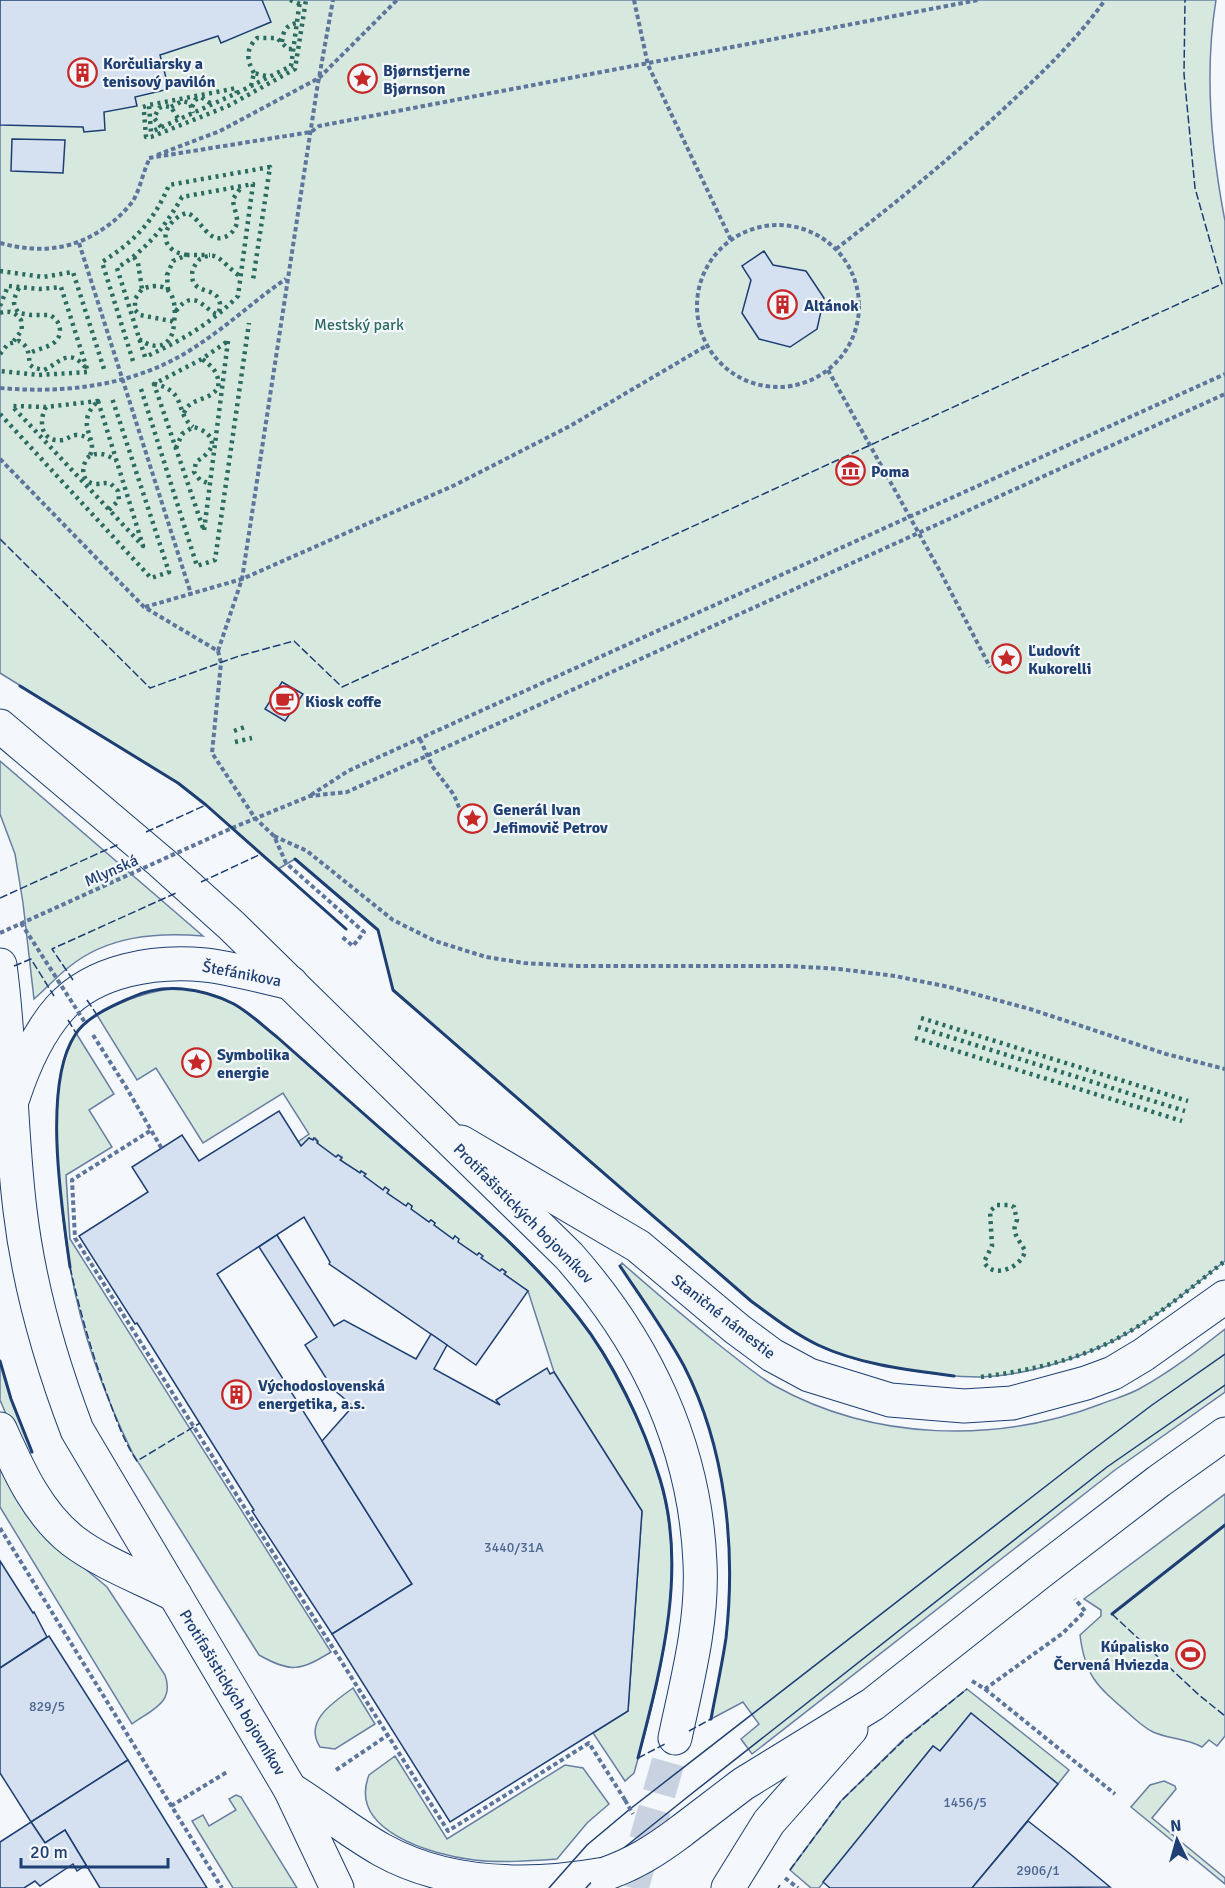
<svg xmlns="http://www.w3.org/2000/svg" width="1225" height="1888" font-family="Signika,sans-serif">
<rect width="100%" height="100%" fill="#f4f7fb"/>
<!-- green -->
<g fill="#d7e8df" stroke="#687fa3" stroke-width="1.5">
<path d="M0,0H1216C1204,73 1211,149 1225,221V1261C1193,1286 1162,1313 1126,1334C1086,1357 1026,1376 979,1377C952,1377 925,1373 898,1368C870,1363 841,1357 815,1344C792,1332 772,1317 751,1301L393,990L378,930L295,859L278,869L206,805L178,783L0,673Z"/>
<path d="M0,761L203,936C156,932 107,936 69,967C56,977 46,989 34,999L23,903L15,854L0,814Z"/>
<path d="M177,988C190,990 204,991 217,996C240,1005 259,1023 279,1039C311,1066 342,1095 374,1122C441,1182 525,1246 579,1318C600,1346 617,1378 632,1409C653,1452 668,1497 671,1545C675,1622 655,1699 634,1773L625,1781L593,1733L628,1711L642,1511L554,1372L528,1291L504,1274L506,1272L502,1269L500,1271L481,1258L482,1256L479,1253L477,1255L458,1242L455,1236L453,1239L434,1225L435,1223L431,1220L429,1222L411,1209L412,1206H406L387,1193L389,1190L385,1188L383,1190L364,1176L365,1174L361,1171L360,1173L340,1160L342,1157L338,1155L336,1157L317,1143L318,1141L315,1138L301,1146L298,1142L309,1134L283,1093L203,1143L156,1068L137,1080L97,1015C123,1000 147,991 177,988Z"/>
<path d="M76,1033L114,1094L89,1110L112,1147L66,1175L70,1239L331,1652C300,1671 291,1673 259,1655L133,1454C104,1395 81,1331 70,1267C65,1242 63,1216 60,1190C57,1155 54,1100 62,1067C65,1055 71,1044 76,1033Z"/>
<path d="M622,1263C655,1292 689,1321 723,1348C740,1361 757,1376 775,1386C874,1441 997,1444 1101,1404C1114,1399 1128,1395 1139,1389C1170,1372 1197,1351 1225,1329V1392L1115,1470L752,1754L741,1739L759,1724L743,1702L711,1719C716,1692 722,1665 726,1638C736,1548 726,1448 684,1366C665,1331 642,1299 620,1266Z"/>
<polygon points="0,1361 11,1399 32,1452 24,1455 0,1400"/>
<path d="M0,1450L77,1562L107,1587L165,1675C175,1703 151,1710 132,1724L0,1507Z"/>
<path d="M1225,1494V1736L1217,1746L1209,1740L1202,1747C1186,1738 1168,1739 1153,1732C1143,1727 1135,1719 1127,1712C1097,1686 1085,1676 1080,1635L1101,1616V1610L1084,1599Z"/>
<path d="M353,1688L375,1724L335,1749L320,1747C303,1721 334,1702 353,1688Z"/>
<polygon points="967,1689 1069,1770 1058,1784 971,1713 940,1751 933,1746 819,1888 811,1888 790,1870 841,1801 903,1740"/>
<path d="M395,1756L447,1839L565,1765L583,1768L609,1804L587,1823L557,1859C529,1861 501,1863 474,1860C433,1855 347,1831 369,1775Z"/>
<polygon points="1164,1781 1175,1786 1176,1789 1152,1818 1225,1878 1225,1884 1131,1807 1150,1785"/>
<polygon points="236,1795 241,1797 297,1888 233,1888 192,1821 203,1815 209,1826 236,1810 229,1799"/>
</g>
<!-- building -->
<g fill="#d5e0f0" stroke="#1d3f73" stroke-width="1.5">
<polygon points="0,0 262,0 271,22 221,43 218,36 160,55 169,89 135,97 137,106 104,112 105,130 84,132 83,127 0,125"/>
<polygon points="12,139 65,140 63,173 11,171"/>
<polygon points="764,251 773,265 806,271 824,298 817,329 790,347 759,339 742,313 751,280 742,266"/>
<polygon points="282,682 303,694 285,721 265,709"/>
<polygon points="279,1111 301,1146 309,1138 313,1140 314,1138 318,1142 317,1143 336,1157 338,1155 342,1158 340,1160 360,1173 361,1171 366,1174 364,1176 383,1190 385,1187 389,1190 387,1193 406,1206 408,1203 412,1206 411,1209 429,1222 431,1220 435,1223 434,1225 453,1239 455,1236 459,1239 458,1242 477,1255 479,1253 483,1256 481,1258 500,1271 502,1269 506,1272 504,1274 528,1291 476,1365 329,1264 330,1262 304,1217 217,1274 412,1584 332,1634 252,1511 254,1510 137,1323 135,1324 79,1236 148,1192 132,1167 182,1135 199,1161"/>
<polygon points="277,1235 334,1326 344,1320 416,1359 431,1334 447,1345 434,1369 500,1405 496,1400 547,1368 550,1374 554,1372 642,1511 628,1711 450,1822 332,1634 412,1584 322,1441 353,1406 333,1389 305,1345 317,1337 259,1247"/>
<polygon points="0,1561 33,1613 34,1612 47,1637 0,1668"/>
<polygon points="49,1636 128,1760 31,1822 0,1773 0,1668"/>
<polygon points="971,1713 1058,1784 972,1888 830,1888 823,1882 933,1746 940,1751"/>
<polygon points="128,1760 168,1825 207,1888 100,1888 65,1830 45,1843 31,1822"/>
<polygon points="1028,1821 1069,1853 1110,1887 972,1888"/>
<polygon points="31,1822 45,1843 65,1830 86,1865 77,1871 73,1864 40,1886 35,1881 24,1888 0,1888 0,1842"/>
</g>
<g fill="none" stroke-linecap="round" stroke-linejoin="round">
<!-- tertiary-tunnel -->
<polyline stroke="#c9d2e0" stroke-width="33" stroke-dasharray="33 16" stroke-linecap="butt" points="632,1888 675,1738"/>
<defs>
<g id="minor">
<polyline points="461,1142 638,1246 737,1329 772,1355 809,1375 890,1400 964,1406 1012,1403 1086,1383 1113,1373 1143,1355 1225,1297"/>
<path d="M0,1429C18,1469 37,1513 73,1541C102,1563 142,1578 175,1595"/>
<path d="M290,1789C321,1808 350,1832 382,1850C449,1887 531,1887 605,1874"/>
<polyline points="680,1832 743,1784 873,1704 1039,1573 1159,1481 1225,1434"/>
<polyline points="728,1888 769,1822 851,1729"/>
</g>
<g id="tertiary">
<path d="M0,726L161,862L232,926L569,1256C646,1343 695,1446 700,1563C703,1622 687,1681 675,1738"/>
<path d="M0,965C11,1046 10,1129 20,1210C29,1286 50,1359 77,1430L290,1789L337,1888"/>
<path d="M13,1098C23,1067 38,1033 60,1008C94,970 155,960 205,965C233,968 263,977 291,983"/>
</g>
</defs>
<!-- minor casing -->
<use href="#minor" stroke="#1d3f73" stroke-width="35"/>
<!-- tertiary casing -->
<use href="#tertiary" stroke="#1d3f73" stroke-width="35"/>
<!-- path -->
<g stroke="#5e769c" stroke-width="4" stroke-dasharray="4.5 3" stroke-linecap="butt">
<polyline points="634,0 648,65 731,240"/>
<polyline points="157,155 220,131 319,78 397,0"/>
<polyline points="149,158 311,132 319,126 978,0"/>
<circle cx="778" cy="306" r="81"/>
<path d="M0,243C41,254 76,250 110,224C118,218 127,209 133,201C141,187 143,171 150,158"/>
<polyline points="79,243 191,594"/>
<path d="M836,249C897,202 956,154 1012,101C1046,69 1078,38 1105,0"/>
<polyline points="828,370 941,573 990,667"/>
<path d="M0,388C69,394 140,385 198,345C229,325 256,299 286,279"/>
<polyline points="0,459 144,607 218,651 221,663 212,753 255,818 274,836 286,863 364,932 353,946 341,936"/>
<polyline points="145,607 242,579 455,485 570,426 706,346"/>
<polyline points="218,651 242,579 317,89 333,0"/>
<polyline points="420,739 432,766 454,795 469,832"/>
<polyline points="311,795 348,771 1225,374"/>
<polyline points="232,828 310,796 347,792 1225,394"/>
<polyline points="274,836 307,851 393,920 435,941 486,957 524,963 576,966 790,966 839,969 895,976 949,987 1030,1009 1166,1054 1225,1069"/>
<polyline points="93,1035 126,1087 162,1149"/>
<polyline points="150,1131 72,1180 75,1238 448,1831 589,1743 625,1800"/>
<polyline points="0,1528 222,1888"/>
<polyline points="972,1681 985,1689 1063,1633 1085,1611 1075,1599"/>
<polyline points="985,1689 1115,1794"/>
<polyline points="336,1770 388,1735"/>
<polyline points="171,1806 227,1772"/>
<polyline points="785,1878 798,1888"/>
</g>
<!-- minor -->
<use href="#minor" stroke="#f4f7fb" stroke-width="33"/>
<!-- tertiary -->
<use href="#tertiary" stroke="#f4f7fb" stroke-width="33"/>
<!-- tram -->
<g stroke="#1d3f73" stroke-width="1.5">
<polyline points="549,1888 587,1845 630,1809 1086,1455 1152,1405 1225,1354"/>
<polyline points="586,1888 620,1851 690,1795 1107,1467 1225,1385"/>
</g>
<defs>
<path id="minor-bridge" d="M605,1874C634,1864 656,1850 680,1832"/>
</defs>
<!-- minor-bridge casing -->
<use href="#minor-bridge" stroke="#1d3f73" stroke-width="35" stroke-linecap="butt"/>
<!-- path-bridge -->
<g stroke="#5e769c" stroke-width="4" stroke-dasharray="4.5 3" stroke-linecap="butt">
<polyline points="21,923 86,1024"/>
<polyline points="0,933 232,828"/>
<polyline points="625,1800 633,1814"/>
</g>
<!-- minor-bridge -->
<use href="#minor-bridge" stroke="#f4f7fb" stroke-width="33"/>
<!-- hedge -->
<g stroke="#2c6c60" stroke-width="4.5" stroke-dasharray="3 4.5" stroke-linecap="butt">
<polyline points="290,0 300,4"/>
<path d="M282,42C283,31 286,25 297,23"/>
<path d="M254,73C246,59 246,49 257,38H277L288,49H293"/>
<polyline points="251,86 254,73 270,77"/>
<polyline points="237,93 291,66 300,0"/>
<polyline points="143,107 149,105 227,90 236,88 237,93 151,132 149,105"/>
<polyline points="171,107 182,101 190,103 193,113"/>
<polyline points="192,107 195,100 201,97 213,105"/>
<polyline points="144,112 146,137 151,137 228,106 295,69 306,0"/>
<polyline points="161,127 154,118 159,108 164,106 171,107 179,120"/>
<path d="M253,184L238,296C212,323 179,342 145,357L117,268C146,250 165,227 182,197Z"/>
<path d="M187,255C182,254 177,253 173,250C156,238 171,217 187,213C202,218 208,248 229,235C232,233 236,227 237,223C238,216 233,207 233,199L242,186"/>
<polyline points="134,257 138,263 142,289"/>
<polyline points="0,271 43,277 73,272 104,369"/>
<path d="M19,288C14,298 11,304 19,313L31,315H50C56,319 60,323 60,331C59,347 41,347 30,353"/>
<polyline points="168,290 167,275 173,261 187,255 210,255"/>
<polyline points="0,306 8,286 40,289 61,287 88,372 39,375 0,371"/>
<path d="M176,311C195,285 206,313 218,314C220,309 221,305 219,300C214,287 193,294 192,276C192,269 195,264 200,259C204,257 209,255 214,256C222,258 231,271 240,276"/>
<path d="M0,313C9,310 15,312 21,320L22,330L13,342"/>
<path d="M139,339C157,352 173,346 174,323L171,321L140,315L135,310V299L142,289C172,278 177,300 174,323"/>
<polygon points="228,341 204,531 154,384 202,359"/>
<path d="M0,354L8,344L19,341C30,347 28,354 30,365L34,368L44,370C60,363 68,347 85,367"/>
<path d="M133,361L102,262C135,241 154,221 169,185L270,167L253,280"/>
<path d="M154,384C188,391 174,412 193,427"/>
<polyline points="141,389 197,566 215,560 249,323"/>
<polygon points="98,401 143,546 12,406 46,407"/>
<path d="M46,407C38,422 41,443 63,440C68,439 71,435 76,435C82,435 86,437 90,440"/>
<path d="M184,413C190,397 208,402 218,388C220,374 213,367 202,359"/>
<polyline points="0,414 151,578 169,572 112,398"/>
<path d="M176,448L182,434L193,427C205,429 220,441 207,453C204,457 200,459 196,462L194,472L200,480L210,484"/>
<path d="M90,455C99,438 73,425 98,401"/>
<path d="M109,510L119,500L118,491L111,484C105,482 102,484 96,484C81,483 81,468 87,458C97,450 108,455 117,461"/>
<polyline points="234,731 245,727"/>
<polyline points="235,742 252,738"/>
<polyline points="921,1018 1188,1101"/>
<polyline points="918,1027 1185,1111"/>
<polyline points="915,1038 1182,1121"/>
<path d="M997,1205H1010L1014,1207L1017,1220C1010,1233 1020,1240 1025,1251C1022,1267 993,1280 984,1262L992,1246L990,1211Z"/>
<path d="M981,1377C1032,1370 1081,1360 1125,1334C1161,1314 1193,1286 1225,1261"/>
</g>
<!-- fence -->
<g stroke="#1d3f73" stroke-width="1.5" stroke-dasharray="8 3" stroke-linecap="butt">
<polyline points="0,539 150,688 239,656 294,641 342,687 1222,284 1195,188 1184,74 1185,0"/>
<polyline points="146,832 206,805"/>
<polyline points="201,882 261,854"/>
<polyline points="0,898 119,844"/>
<polyline points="14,966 31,959 54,996"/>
<polyline points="73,980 52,949 176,893"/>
<polyline points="87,1000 97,1015"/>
<polyline points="68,1020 76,1033"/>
<path d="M70,1267C80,1312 92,1354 108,1397C116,1419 124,1442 137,1461L200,1423"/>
<polyline points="1112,1614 1199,1695 1225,1716"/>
<polyline points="689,1731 711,1719"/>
<polyline points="638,1758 665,1744"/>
<polyline points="790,1870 841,1801 904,1740 967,1689"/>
<polyline points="778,1888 780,1885"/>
</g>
<!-- wall -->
<g stroke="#1d3f73" stroke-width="3">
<polyline points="354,88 373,78"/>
<polyline points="354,88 364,69"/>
<polyline points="20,686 178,783 206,805 346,929"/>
<path d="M295,859L378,930L393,990L751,1301C773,1317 793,1333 818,1345C861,1365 908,1370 954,1376"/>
<path d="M620,1266C642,1299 665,1331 684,1366C726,1448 736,1548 726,1638C722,1665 716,1692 711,1719"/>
<path d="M70,1267C62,1209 42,1085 75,1035C86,1017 112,1006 130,998C164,982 202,988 234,1004C250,1013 263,1026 277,1037C309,1065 341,1094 373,1122C443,1184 520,1243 578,1317C613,1361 643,1424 660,1479C688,1570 661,1668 638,1758"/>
<polyline points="0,1361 11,1399 32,1452"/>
<polyline points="1112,1614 1225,1525"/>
</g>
</g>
<!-- icons -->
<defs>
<symbol id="building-ring" viewBox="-11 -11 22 22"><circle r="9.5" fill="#f4f7fb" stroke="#c62828" stroke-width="1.5"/><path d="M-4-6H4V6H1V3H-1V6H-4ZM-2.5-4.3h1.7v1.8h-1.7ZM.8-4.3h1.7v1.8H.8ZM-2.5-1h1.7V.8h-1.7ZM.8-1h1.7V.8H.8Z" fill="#c62828"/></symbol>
<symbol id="sight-ring" viewBox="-11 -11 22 22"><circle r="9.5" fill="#f4f7fb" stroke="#c62828" stroke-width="1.5"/><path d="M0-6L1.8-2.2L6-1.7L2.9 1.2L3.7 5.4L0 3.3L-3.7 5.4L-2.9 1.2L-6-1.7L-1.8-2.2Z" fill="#c62828"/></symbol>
<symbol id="museum-ring" viewBox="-11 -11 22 22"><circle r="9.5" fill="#f4f7fb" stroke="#c62828" stroke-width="1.5"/><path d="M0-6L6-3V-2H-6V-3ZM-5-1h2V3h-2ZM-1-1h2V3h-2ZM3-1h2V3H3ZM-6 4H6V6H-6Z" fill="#c62828"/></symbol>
<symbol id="cafe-ring" viewBox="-11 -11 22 22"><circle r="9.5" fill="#f4f7fb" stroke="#c62828" stroke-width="1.5"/><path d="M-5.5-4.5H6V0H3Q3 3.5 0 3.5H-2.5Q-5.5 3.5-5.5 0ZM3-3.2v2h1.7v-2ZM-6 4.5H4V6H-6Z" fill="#c62828"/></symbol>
<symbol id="stadium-ring" viewBox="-11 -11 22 22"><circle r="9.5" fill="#f4f7fb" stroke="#c62828" stroke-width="1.5"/><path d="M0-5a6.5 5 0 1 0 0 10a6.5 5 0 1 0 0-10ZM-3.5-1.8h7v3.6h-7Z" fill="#c62828"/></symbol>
</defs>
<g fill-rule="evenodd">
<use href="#building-ring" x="66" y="56" width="33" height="33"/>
<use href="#sight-ring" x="346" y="62" width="33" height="33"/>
<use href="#building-ring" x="766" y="288" width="33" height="33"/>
<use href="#museum-ring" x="834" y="454" width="33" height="33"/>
<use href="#sight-ring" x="990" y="642" width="33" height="33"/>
<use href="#cafe-ring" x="268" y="684" width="33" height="33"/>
<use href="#sight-ring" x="456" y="802" width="33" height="33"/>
<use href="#sight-ring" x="180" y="1046" width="33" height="33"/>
<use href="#building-ring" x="220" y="1378" width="33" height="33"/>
<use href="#stadium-ring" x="1174" y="1638" width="33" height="33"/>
</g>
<g text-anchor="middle" stroke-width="4.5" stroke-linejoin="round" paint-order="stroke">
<!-- number labels -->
<g font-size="14" fill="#4b6792">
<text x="514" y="1552">3440/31A</text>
<text x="47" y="1711">829/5</text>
<text x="965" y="1807">1456/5</text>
<text x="1038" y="1875">2906/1</text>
</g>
<!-- poi labels -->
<g font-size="16" font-weight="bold" fill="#1d3f73" stroke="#f4f7fb" text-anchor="start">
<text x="103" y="69">Korčuliarsky a<tspan x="103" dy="18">tenisový pavilón</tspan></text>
<text x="383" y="76">Bjørnstjerne<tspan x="383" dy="18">Bjørnson</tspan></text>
<text x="804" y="311">Altánok</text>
<text x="871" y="477">Poma</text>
<text x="1028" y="656">Ľudovít<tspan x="1028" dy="18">Kukorelli</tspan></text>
<text x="305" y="707">Kiosk coffe</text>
<text x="493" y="815">Generál Ivan<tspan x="493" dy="18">Jefimovič Petrov</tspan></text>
<text x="217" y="1060">Symbolika<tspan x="217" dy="18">energie</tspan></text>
<text x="258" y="1391">Východoslovenská<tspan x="258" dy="18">energetika, a.s.</tspan></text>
<text x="1169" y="1652" text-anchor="end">Kúpalisko<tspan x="1169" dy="18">Červená Hviezda</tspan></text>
</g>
<!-- park labels -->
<g font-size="16" fill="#2c6c60" stroke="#f4f7fb">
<text x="359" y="330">Mestský park</text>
</g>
<!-- street labels -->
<g font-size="16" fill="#1d3f73" stroke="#f4f7fb">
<text transform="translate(111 870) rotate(-24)" y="6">Mlynská</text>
<text transform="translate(242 973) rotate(11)" y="6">Štefánikova</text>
<text transform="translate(524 1213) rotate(45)" y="6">Protifašistických bojovníkov</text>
<text transform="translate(724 1316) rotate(38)" y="6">Staničné námestie</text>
<text transform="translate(233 1692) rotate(59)" y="6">Protifašistických bojovníkov</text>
</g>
</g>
<!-- north arrow -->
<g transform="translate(1177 1840) rotate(355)" stroke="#f4f7fb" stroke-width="4.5" paint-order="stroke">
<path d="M0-4.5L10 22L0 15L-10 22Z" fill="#1d3f73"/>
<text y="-9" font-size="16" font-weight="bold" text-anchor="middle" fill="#1d3f73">N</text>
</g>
<!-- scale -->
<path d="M21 1858v9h147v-9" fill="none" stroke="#1d3f73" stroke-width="3"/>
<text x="30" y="1858" font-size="18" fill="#1d3f73" stroke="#f4f7fb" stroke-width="4.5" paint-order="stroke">20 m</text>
</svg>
